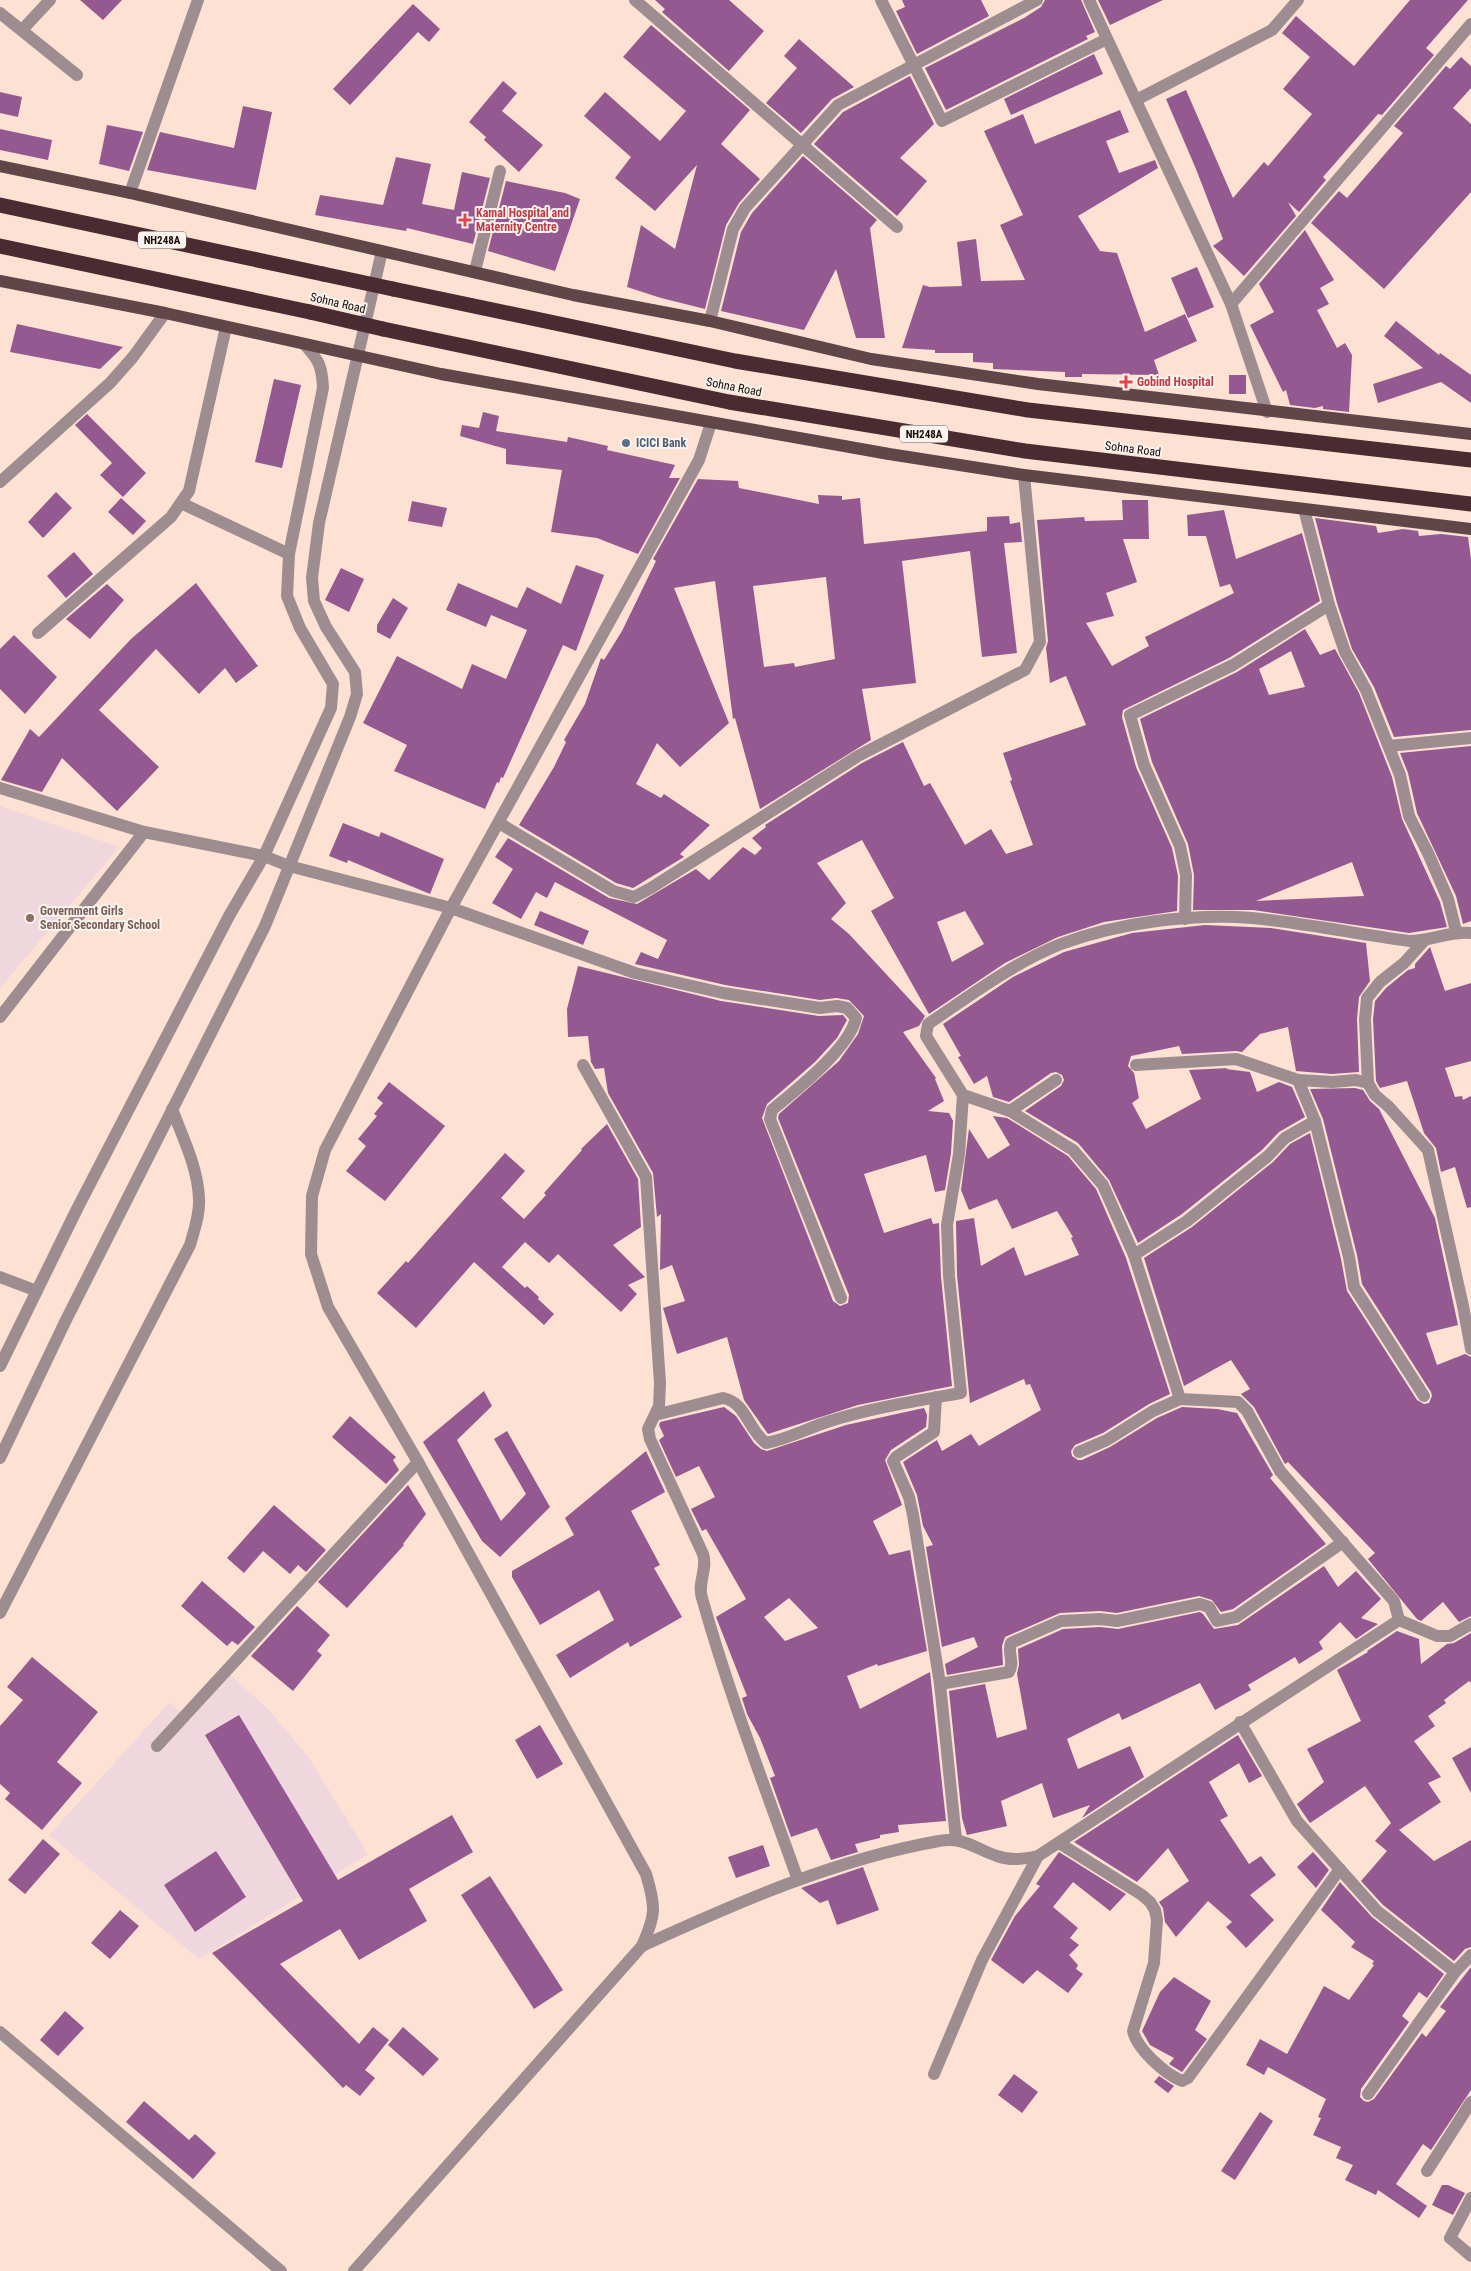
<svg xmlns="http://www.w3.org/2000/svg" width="1471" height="2271" font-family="'Roboto Condensed',sans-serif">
<rect width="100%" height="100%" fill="#fde1d2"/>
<!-- education -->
<g fill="#f0d6dd">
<polygon points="0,806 119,847 0,988"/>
<polygon points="230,1675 269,1710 309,1758 368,1854 199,1959 49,1835 169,1703 190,1720"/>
</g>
<!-- building -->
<g fill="#945990" fill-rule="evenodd">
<polygon points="80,0 122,0 103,20"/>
<polygon points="655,0 729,0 764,31 729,71 662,12 665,9"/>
<polygon points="902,0 981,0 989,16 917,54 896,11 905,7"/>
<polygon points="1045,0 1081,0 1095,32 1086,36 1088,39 946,110 925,68 1024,18 1041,7"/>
<polygon points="1098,0 1163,0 1110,25"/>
<polygon points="1410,0 1468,0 1426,48 1434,55 1382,115 1378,114 1323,177 1326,180 1299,212 1288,202 1296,216 1244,276 1213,246 1223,239 1196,169 1166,99 1186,90 1233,198 1264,162 1268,166 1312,114 1283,89 1310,57 1282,33 1296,16 1354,66"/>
<polygon points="413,4 440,29 429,42 418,32 350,105 333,89"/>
<polygon points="651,25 750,110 721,144 760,179 739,203 726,225 705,309 661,298 627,287 641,225 675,249 697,165 655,211 615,178 631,157 584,116 605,92 660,141 686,111 623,57"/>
<polygon points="799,39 854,87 832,99 801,133 766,103 797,68 784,56"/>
<polygon points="1094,54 1103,74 1011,115 1004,99"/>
<polygon points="1461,57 1471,66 1471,88 1453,108 1471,124 1471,192 1384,289 1311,223 1339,191 1347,198 1403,133 1394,126 1446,66 1450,69"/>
<polygon points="910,76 934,124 900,158 927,181 897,216 814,144 843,112"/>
<polygon points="503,81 517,93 502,111 543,145 519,172 484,140 486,137 469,122"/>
<polygon points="0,92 22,97 18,117 0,113"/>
<polygon points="243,106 272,112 256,190 147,170 160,132 234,148"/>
<polygon points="1120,110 1129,132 1106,141 1119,173 1155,160 1158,168 1078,216 1100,251 1117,253 1145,332 1185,314 1197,341 1154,360 1159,375 1082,374 1082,377 1065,377 1065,372 993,369 993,363 973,362 973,353 935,353 935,350 902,348 923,285 930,287 962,286 957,242 976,239 981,281 1025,280 1000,225 1023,215 984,131 1023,114 1035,144"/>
<polygon points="107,125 143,132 129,171 99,164"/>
<polygon points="0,129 52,140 48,160 0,150"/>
<polygon points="803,156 877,220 870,228 885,338 856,338 836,269 804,330 721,311 741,232 752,213"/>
<polygon points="396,157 431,164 422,204 454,210 462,172 490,178 473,244 407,228 406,231 315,215 320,195 383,205"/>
<polygon points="506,181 565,193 580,199 555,271 488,251"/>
<polygon points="1305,230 1334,280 1320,288 1329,304 1317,310 1337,348 1345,343 1352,355 1349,412 1323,409 1323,406 1315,408 1290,405 1286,390 1283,392 1250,325 1274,312 1259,284"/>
<polygon points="1197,267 1214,307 1188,318 1171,278"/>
<polygon points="1396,321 1439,355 1440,353 1471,375 1471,403 1441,382 1378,403 1373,384 1423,368 1384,336"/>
<polygon points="17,324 123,347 100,369 10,352"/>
<rect x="1229" y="375" width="17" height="19"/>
<polygon points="274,379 301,385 282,468 255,462"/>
<polygon points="483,412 499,416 496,431 567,442 568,437 608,446 607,450 675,465 669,478 680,478 638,554 597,538 551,532 562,470 506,464 506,449 460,436 462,425 479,428"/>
<polygon points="87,414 146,473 123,497 100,475 112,463 75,425"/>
<path d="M698,479L738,481L739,488L819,504L818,495L842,496V500L860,498L864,544L987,531V517L1009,516L1010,524L1020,522L1022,542L1004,543L1017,653L982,657L970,551L902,561L916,683L862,689L871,740L760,809L735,718L733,719L715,581L674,588L729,723L680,767L657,743L636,784L661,798L664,794L710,825L680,854L684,857L633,888L616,883L519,825L554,767L566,742L564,740L585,704L601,658L604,660L622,631L656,561L653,559ZM826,577L835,659L795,667L794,663L764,667L753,586Z"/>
<polygon points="56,492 72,508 43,538 28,522"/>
<polygon points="121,498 146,521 133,535 108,512"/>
<path d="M1122,500H1148L1149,539H1123L1137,582L1106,593L1114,616L1086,623L1112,666L1149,646L1145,637L1234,593L1230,584L1220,587L1206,536H1188L1187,515L1224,510L1236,559L1302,533L1320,601L1229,658L1123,710L1122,717L1136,767L1172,848L1178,876L1177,911L1104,922L1058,937L1005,963L929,1014L871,911L894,898L862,840L817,863L846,903L831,919L849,934L925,1016L919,1026L903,1032L936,1078L935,1079L944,1101L928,1111L949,1113L953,1121L951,1153L945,1190L935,1192L926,1155L864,1174L884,1233L931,1218L933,1224L939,1223L941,1277L952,1386L858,1405L768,1434L744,1400L727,1337L677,1354L663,1308L685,1301L672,1265L660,1270L661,1214L657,1217L653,1173L608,1093L604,1068L595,1069L591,1062L588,1036L568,1037L567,1009L578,966L721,1001L819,1016L843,1015L847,1020L837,1038L815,1062L767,1104L762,1118L833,1301L840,1306L848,1303L849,1295L778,1118L779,1114L839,1061L858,1034L864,1016L849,1000L836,998L820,1000L725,985L635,964L641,952L658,959L667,940L555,882L547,898L536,892L521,919L492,903L513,869L495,857L508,838L609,898L637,904L696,869L709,880L743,847L755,855L762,848L752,838L766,827L765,825L862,763L903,742L924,786L930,783L965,845L991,829L1006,854L1033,845L1010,781L1012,780L1003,753L1086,725L1066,676L1050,683L1046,648L1048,641L1037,520L1084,517L1085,521L1123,520ZM965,911L984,944L952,962L937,922Z"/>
<polygon points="412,501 447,508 442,527 408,521"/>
<polygon points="1315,518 1376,526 1378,533 1403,529 1418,531 1419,536 1441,534 1468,537 1471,559 1471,730 1394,737 1374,687 1352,649 1337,603"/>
<polygon points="74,552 93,574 66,598 47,576"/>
<polygon points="576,565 604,575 576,651 563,645 503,778 501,777 499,783 497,782 485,809 394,771 407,745 363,723 397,656 462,689 472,664 506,679 527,630 491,615 486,627 446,610 458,583 517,608 527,587 561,604"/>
<polygon points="341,568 364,579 349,612 325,600"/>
<polygon points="196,583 258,666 236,683 225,668 199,694 156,649 99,710 159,767 117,811 62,758 42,792 1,780 30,729 39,737 131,639"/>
<polygon points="107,584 124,600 90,639 66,619"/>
<polygon points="393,598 408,608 390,639 377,632 377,625"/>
<path d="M1305,629L1320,655L1335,649L1359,693L1392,777L1402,819L1440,902L1447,927L1409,933L1253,910H1193L1194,875L1188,844L1152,762L1140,719L1237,672ZM1291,651L1305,687L1269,695L1259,669ZM1352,862L1364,896L1256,901Z"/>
<polygon points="14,635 57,677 25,714 0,689 0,649"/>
<polygon points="1471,746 1471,921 1463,924 1456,896 1417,813 1408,773 1400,753"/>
<polygon points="343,823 379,837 381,832 444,859 430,894 348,860 347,863 329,856"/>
<polygon points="540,911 589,931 583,945 534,925"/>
<polygon points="1205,925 1271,928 1366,943 1370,981 1359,997 1357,1019 1359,1072 1332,1074 1296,1071 1288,1027 1260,1034 1242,1052 1236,1051 1182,1054 1179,1046 1131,1056 1128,1066 1134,1073 1139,1098 1132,1103 1146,1129 1201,1099 1189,1070 1228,1068 1226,1069 1250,1072 1257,1092 1279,1082 1292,1087 1305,1117 1279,1132 1262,1150 1182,1214 1138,1243 1109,1180 1078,1143 1025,1111 1061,1086 1064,1080 1062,1075 1056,1072 1051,1073 1009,1102 993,1097 987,1076 974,1084 958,1057 961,1056 943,1024 1013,977 1064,952 1132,933"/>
<polygon points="1430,947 1445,991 1471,983 1471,1061 1445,1068 1455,1097 1462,1096 1463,1100 1471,1096 1471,1207 1467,1208 1455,1167 1441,1172 1436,1148 1424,1133 1407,1081 1380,1088 1376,1081 1373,1019 1375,1001 1386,988 1408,970 1415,968 1415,964"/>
<polygon points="389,1082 445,1126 385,1201 346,1171 366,1146 358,1139 377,1116 374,1114 383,1103 377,1098"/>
<polygon points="1355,1088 1363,1090 1370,1101 1379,1109 1435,1218 1458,1325 1426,1333 1437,1365 1465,1354 1471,1357 1471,1616 1459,1622 1443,1602 1421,1621 1417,1619 1368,1559 1375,1553 1288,1462 1285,1464 1254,1407 1241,1394 1250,1389 1231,1360 1184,1386 1144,1258 1192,1227 1273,1162 1290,1144 1310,1133 1341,1259 1347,1291 1417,1400 1424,1404 1429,1403 1432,1396 1431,1392 1362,1284 1357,1255 1323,1119 1310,1089"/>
<polygon points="993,1116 1007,1118 1068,1156 1096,1189 1126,1258 1170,1394 1149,1404 1103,1433 1075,1445 1071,1451 1072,1456 1078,1460 1082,1460 1110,1447 1157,1418 1182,1407 1217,1409 1237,1413 1273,1475 1270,1478 1326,1544 1233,1609 1221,1612 1212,1600 1199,1596 1117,1613 1100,1611 1060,1613 1005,1637 1002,1646 1003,1665 947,1675 945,1664 978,1647 974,1637 942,1647 926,1547 933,1545 923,1526 917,1495 903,1462 937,1440 942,1451 971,1434 979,1446 1041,1410 1030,1384 1026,1385 1024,1379 970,1403 957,1275 956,1221 974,1218 981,1266 1014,1247 1025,1276 1079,1255 1071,1238 1073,1237 1057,1211 1012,1229 997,1199 969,1210 961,1190 969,1129 988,1159 1010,1145"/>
<polygon points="607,1124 638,1179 641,1227 613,1245 645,1277 628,1285 637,1294 621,1312 558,1254 549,1263 525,1242 502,1267 525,1288 527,1286 539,1297 538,1299 554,1314 544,1325 474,1262 416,1328 377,1293 406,1261 408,1263 505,1153 525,1171 501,1198 524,1219 546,1195 544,1193 582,1150 581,1149"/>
<polygon points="484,1391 492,1406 457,1440 501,1521 526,1494 494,1439 507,1431 550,1507 500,1557 482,1541 423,1442"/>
<path d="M724,1407L736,1416L754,1443L761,1449L767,1451L846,1425L924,1408L927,1415L926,1427L891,1450L885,1460L902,1505L873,1521L889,1555L910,1550L927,1651L878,1666L877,1664L847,1676L860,1709L930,1672L946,1821L898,1825L899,1832L880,1835V1838L855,1844L858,1852L831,1860L817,1828L791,1837L770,1778L775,1776L760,1738L747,1714L742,1698L747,1696L716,1617L746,1599L706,1529L702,1531L691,1509L715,1497L699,1466L676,1477L659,1440L664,1436L659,1425L660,1422ZM789,1598L818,1628L785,1641L764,1617Z"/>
<polygon points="350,1416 396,1457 393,1460 399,1470 386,1484 332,1437"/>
<polygon points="646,1451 665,1492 631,1511 660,1565 654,1568 682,1617 630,1647 628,1642 570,1678 556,1655 614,1620 599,1590 540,1625 512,1577 512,1571 574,1535 565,1518"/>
<polygon points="408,1485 426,1514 403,1544 404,1545 347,1608 318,1582"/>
<polygon points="274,1505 326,1550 306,1572 298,1565 290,1574 263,1551 244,1573 227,1558"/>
<polygon points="1324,1566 1338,1587 1356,1571 1381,1599 1361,1618 1378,1624 1356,1639 1340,1622 1319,1642 1323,1649 1299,1664 1295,1657 1248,1685 1251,1690 1215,1710 1200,1683 1122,1720 1119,1713 1067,1739 1078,1769 1130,1746 1144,1777 1082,1818 1090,1805 1053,1818 1042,1783 1001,1801 1007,1826 967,1835 962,1818 949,1691 985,1684 997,1738 1027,1729 1017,1674 1019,1665 1018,1649 1063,1629 1100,1627 1118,1629 1200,1612 1203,1614 1214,1629 1238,1625"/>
<polygon points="202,1581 255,1627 238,1645 232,1641 227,1646 181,1606"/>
<polygon points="297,1606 330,1635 317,1651 322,1655 293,1691 251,1656"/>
<polygon points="1397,1631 1419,1639 1421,1664 1447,1644 1454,1643 1471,1633 1471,1683 1469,1681 1444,1700 1446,1703 1428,1716 1435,1726 1414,1741 1441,1777 1428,1783 1441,1802 1399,1830 1434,1861 1471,1840 1471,1947 1465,1949 1454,1961 1383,1905 1361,1881 1387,1851 1375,1841 1391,1823 1365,1786 1310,1823 1297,1804 1324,1782 1307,1749 1361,1721 1337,1670 1368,1652 1367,1651"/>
<polygon points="32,1657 98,1712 57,1762 82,1783 42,1830 5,1799 10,1793 0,1784 0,1726 23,1700 7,1687"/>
<polygon points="239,1715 338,1880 452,1815 473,1852 409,1889 427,1921 399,1937 359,1960 340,1929 280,1964 359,2044 373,2027 389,2040 365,2070 375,2078 360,2096 346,2085 343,2088 212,1953 303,1901 205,1735"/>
<polygon points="540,1725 563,1764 537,1779 515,1740"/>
<polygon points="1238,1735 1262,1776 1249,1783 1239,1763 1209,1782 1228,1816 1220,1820 1249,1864 1261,1856 1276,1875 1250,1895 1274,1920 1246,1948 1226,1927 1232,1922 1208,1901 1176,1937 1165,1922 1163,1908 1159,1902 1189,1881 1168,1848 1137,1882 1074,1842"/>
<polygon points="1471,1747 1471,1793 1452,1758"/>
<polygon points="43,1839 60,1854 25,1894 8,1880"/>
<polygon points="763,1845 770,1866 736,1878 728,1857"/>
<polygon points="216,1851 246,1897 195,1932 164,1885"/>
<polygon points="1059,1852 1126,1894 1110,1911 1073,1882 1053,1907 1078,1928 1070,1938 1079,1945 1069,1955 1078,1965 1076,1969 1083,1974 1068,1993 1037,1970 1023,1984 991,1960 1015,1916 1040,1886 1036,1884"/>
<polygon points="1313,1852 1329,1870 1316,1888 1297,1867"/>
<polygon points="863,1867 879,1910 837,1925 828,1900 820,1903 801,1888"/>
<polygon points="490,1876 563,1990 534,2009 461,1895"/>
<polygon points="1340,1882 1372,1917 1444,1974 1427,1998 1419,1992 1402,2016 1409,2022 1361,2089 1360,2097 1364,2101 1368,2102 1374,2099 1422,2033 1426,2037 1446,2011 1440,2007 1471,1967 1471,2090 1431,2150 1423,2144 1396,2184 1427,2206 1419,2218 1378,2190 1376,2195 1345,2180 1353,2165 1336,2158 1341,2147 1313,2135 1321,2118 1318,2117 1326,2099 1268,2067 1264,2075 1246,2065 1260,2039 1287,2054 1324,1986 1349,2000 1374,1965 1372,1964 1374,1961 1351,1947 1355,1942 1321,1910"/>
<polygon points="120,1910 139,1926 110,1959 91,1943"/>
<polygon points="1174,1977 1211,2001 1195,2030 1207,2039 1182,2072 1169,2064 1174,2058 1150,2045 1142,2031 1160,1992"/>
<polygon points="65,2011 84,2028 58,2056 40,2040"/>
<polygon points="403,2027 439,2059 423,2076 388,2045"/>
<polygon points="1014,2074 1038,2092 1022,2113 998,2095"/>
<polygon points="1159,2076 1174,2086 1168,2093 1154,2082"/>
<polygon points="144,2101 189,2140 195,2134 216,2153 193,2179 126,2122"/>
<polygon points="1260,2112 1273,2121 1235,2180 1221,2171"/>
<polygon points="1442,2185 1448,2185 1465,2193 1453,2215 1432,2205"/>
</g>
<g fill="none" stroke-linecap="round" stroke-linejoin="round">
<!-- minor -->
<g stroke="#9e8d90" stroke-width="12">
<polyline points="635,0 897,227"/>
<polyline points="881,0 942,121 1107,39"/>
<polyline points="1089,0 1231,304 1267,412"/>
<polyline points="0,13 77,75"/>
<polyline points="22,30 50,0"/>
<polyline points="1136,100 1272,30 1298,0"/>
<polyline points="130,193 198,0"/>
<polyline points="475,271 500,171"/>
<polyline points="1231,304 1471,24"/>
<polyline points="710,321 733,229 745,208 838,105 1037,0"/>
<polyline points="0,482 110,383 133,357 165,313"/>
<polyline points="181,503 289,554"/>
<polyline points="1304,509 1329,605 1345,652 1366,690 1400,775 1409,816 1428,853 1448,899 1456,931"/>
<polyline points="38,633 171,517 189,491 226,327"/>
<polyline points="1389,746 1471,738"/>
<path d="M0,788L144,832L264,856L289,866L451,908L635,973L723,993L820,1008L837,1006L847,1008L856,1018C849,1049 796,1090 772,1110L770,1119L841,1298"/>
<polyline points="499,823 613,891 634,897 651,888 858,756 1025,670 1040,642 1024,475"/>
<polyline points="1185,919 1186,875 1180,846 1144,765 1130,715 1233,665 1329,605"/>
<polyline points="1424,941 1404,963 1380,982 1367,998 1365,1019 1368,1083 1375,1095 1388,1106 1428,1150 1463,1306 1471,1349"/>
<polyline points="0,1017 144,832"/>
<path d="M583,1065L646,1177L660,1383L659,1406L648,1429L650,1439L703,1554C708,1569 697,1583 702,1598C729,1694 765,1787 798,1880"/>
<polyline points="1136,1065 1236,1059 1298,1080 1332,1082 1356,1080 1368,1083"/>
<polyline points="1298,1080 1315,1121 1349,1257 1354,1287 1424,1396"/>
<polyline points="1010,1111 1056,1080"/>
<polyline points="1134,1255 1187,1221 1268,1156 1285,1138 1315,1121"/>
<polyline points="0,1277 37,1291"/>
<path d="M0,1366L77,1209L229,916L264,856L331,708L333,684L300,628L287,596L289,554L323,388C322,366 319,360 304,344"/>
<polyline points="936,1397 934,1432 896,1457 893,1461 909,1497 913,1515 940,1684 956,1839"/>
<path d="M1180,1399L1134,1255L1103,1185L1073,1150L1010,1111L963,1095L926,1036L928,1024C970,996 1013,963 1061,944C1117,923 1192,913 1252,918C1304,923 1357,934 1409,941C1431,941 1449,931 1471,933"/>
<path d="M655,1415L723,1398C747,1403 747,1429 766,1443C788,1439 806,1429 827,1422C871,1408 916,1401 961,1393L949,1276L947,1225L959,1154L963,1095"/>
<polyline points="1079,1452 1107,1440 1153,1411 1180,1399 1238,1402 1247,1411 1280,1471 1394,1601 1399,1620"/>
<polyline points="0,1458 65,1322 265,926 350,717 357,694 355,672 326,627 314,601 312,578 319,523 382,251"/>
<path d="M0,1613L190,1245C194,1231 200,1214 199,1199C198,1168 183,1138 172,1109"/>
<path d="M940,1684L1009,1672C1015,1662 1007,1652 1011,1643L1061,1621L1100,1619L1117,1621L1200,1604L1209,1607L1217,1621L1236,1617L1343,1542"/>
<polyline points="1240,1722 1297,1821 1377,1911 1455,1972"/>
<polyline points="157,1746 418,1462"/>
<path d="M1059,1843L1142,1895L1150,1902L1155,1910L1157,1920L1154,1963L1133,2031C1137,2049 1165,2074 1182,2081L1188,2078L1340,1869"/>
<path d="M642,1946C736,1903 836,1859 939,1841C962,1836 976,1849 997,1856C1011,1861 1024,1859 1038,1856L1399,1620L1437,1636H1450L1471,1624"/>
<polyline points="0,2032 281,2271"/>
<polyline points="934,2074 982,1960 1038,1856"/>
<polyline points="1368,2094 1455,1972 1471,1955"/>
<polyline points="1427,2171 1471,2102"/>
<polyline points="1471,2198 1450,2238 1471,2256"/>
<path d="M354,2271L642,1946C656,1915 656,1907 646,1874L418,1462L328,1307L311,1254L312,1196L325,1150L451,908L699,460L711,423"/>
</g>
<!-- major -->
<g stroke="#604549" stroke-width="12">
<polyline points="0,166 130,193 573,295 710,321 871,359 1038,384 1471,434"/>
<polyline points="0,281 165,313 441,374 889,454 1024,475 1471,529"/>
</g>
<!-- highway -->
<g stroke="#4a2b31" stroke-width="15">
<polyline points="0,205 323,274"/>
<polyline points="0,246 310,312"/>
<polyline points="393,289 735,361 1028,410 1471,460"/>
<polyline points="383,329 729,402 1025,451 1471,504"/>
</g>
<!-- highway-bridge -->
<g stroke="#4a2b31" stroke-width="15">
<polyline points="323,274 393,289"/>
<polyline points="310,312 383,329"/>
</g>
</g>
<!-- markers -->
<g fill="#e0444e" stroke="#faf3ef" stroke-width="2">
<path d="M462.5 212.5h5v5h5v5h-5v5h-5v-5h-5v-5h5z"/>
<path d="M1123.5 374.5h5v5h5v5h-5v5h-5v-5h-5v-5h5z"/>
</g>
<circle fill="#5c6f8a" stroke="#faf3ef" stroke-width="2" cx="626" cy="443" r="5"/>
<circle fill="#8d6e63" stroke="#faf3ef" stroke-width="2" cx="30" cy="918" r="5"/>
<g text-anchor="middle" stroke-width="4" stroke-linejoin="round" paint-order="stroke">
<!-- shield labels -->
<g fill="#faf3ef" stroke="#5a514b" stroke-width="1">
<rect x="138" y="231.5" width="48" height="17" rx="4"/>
<rect x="900" y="425.5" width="48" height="17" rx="4"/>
</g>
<g font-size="11" font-weight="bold" fill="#160b05">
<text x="162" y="244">NH248A</text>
<text x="924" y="438">NH248A</text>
</g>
<!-- health labels -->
<g font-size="12" font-weight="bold" fill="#be3a42" stroke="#faf3ef" text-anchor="start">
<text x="476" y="217">Kamal Hospital and<tspan x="476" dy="14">Maternity Centre</tspan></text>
<text x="1137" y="386">Gobind Hospital</text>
</g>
<!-- street labels -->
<g font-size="12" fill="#160b05" stroke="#faf3ef">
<text transform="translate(338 303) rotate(13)" y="4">Sohna Road</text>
<text transform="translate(734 387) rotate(11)" y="4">Sohna Road</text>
<text transform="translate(1133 449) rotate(7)" y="4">Sohna Road</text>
</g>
<!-- service labels -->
<g font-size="12" font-weight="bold" fill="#4e5e75" stroke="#faf3ef" text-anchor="start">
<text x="636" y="447">ICICI Bank</text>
</g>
<!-- education labels -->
<g font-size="12" font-weight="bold" fill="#785e54" stroke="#faf3ef" text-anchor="start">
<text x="40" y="915">Government Girls<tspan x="40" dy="14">Senior Secondary School</tspan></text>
</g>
</g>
</svg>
